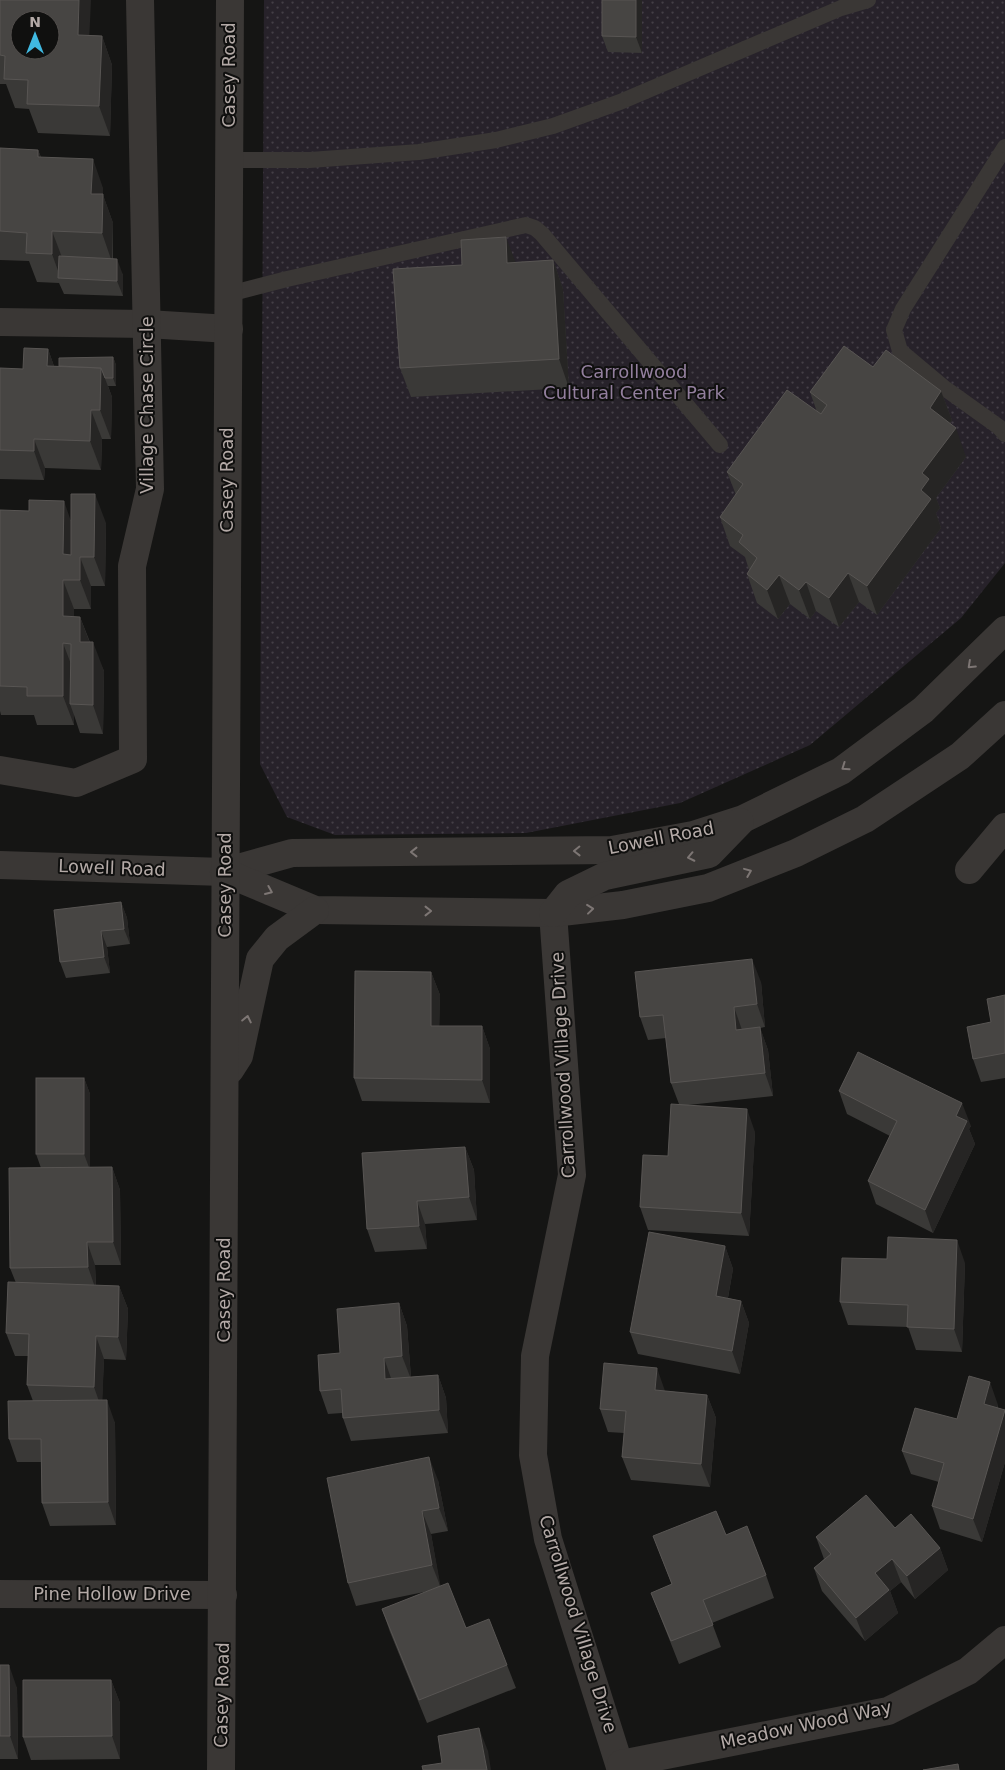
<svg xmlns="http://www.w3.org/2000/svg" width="1005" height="1770" font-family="'DejaVu Sans',sans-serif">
<defs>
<pattern id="grass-dots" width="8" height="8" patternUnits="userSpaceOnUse" patternTransform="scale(1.25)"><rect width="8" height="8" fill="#27222a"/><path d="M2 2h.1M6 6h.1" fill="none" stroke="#443f46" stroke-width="1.8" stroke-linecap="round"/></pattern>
</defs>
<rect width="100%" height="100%" fill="#151514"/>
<!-- grass -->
<polygon fill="url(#grass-dots)" points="264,0 1005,0 1005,563 961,618 810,745 680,803 526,833 335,835 287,817 260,764"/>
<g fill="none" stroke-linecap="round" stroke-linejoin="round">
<!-- service -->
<g stroke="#3a3735" stroke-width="16">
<polyline points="1005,147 903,309 894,330 900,351 943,387 999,427 1005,434"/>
<polyline points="229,160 310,160 419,152 496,140 553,126 620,102 841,8 868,0"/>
<polyline points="229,294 287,279 526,225 535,228 542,234 720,445"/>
</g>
<!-- minor -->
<g stroke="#3a3735" stroke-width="28">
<polyline points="0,322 147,324 229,329"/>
<polyline points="0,770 76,783 133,759 132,566 150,489 140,0"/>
<polyline points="969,870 1005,827"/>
<polyline points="553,913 572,1175 535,1356 533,1455 548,1539 621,1770"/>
<polyline points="0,1594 223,1595"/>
<polyline points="621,1764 888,1711 968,1671 1005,1640"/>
</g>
<!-- tertiary -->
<g stroke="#3a3735" stroke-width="28">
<polyline points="0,865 224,872 292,853 612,850 693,835 743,819 841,771 923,710 1005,630"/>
<polyline points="224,872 315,910 553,913 623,905 708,888 796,853 865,819 960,756 1005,715"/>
<polyline points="553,913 568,894 605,876 709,854 740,822"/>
<polyline points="230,1070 239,1056 260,959 277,938 315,910"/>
<polyline points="221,1770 230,0"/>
</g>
</g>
<!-- wall -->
<g fill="#3a3937">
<polygon points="0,0 89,35 102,36 112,65 110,136 38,133 29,109 15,108 6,84 0,84"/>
<polygon points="642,0 642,53 608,52 602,36"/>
<polygon points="0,148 38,150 41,157 103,188 103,195 113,223 113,258 123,275 123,296 64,294 59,283 37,282 29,261 0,260"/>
<polygon points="553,260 563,289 569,388 411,397 400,368 515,262"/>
<polygon points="48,349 54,366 59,366 113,357 116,365 116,386 108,386 112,397 111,439 102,439 101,470 45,468 44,480 0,479 0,368 23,369"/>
<polygon points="873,367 941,391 952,420 950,424 966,457 936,498 940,508 936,513 941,528 877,615 859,602 839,627 816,611 810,619 790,604 778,619 757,603 747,574 749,570 745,557 730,546 720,517 736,495 727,472 817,412 810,392"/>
<polygon points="0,510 71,520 106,523 105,586 91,586 91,609 74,609 74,617 80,617 90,642 104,671 103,734 80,733 74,715 74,725 37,725 34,715 1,715 0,711"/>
<polygon points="121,902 127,918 130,944 107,947 110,973 66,978 60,962"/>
<polygon points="431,972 440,995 439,1026 482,1026 490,1049 490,1103 362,1101 354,1078"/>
<polygon points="761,982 765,1027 760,1028 768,1050 773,1096 688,1105 755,1132 749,1236 648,1230 640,1207 668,1156 679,1104 671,1083 666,1038 648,1040 640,1017"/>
<polygon points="1005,995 1005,1078 981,1082 973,1059 991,1022"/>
<polygon points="84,1078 90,1094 90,1167 112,1167 120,1190 121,1265 95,1265 96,1285 119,1286 128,1309 126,1360 104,1359 102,1400 115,1423 116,1525 50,1526 42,1503 41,1462 17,1462 9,1439 33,1401 27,1385 28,1356 15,1356 6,1333 16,1283 10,1268 41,1168 36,1154"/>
<polygon points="839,1091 971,1126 969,1129 975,1144 933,1233 876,1204 868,1181 890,1136 847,1114"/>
<polygon points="465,1147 474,1170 477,1220 425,1224 427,1249 375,1252 367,1229"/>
<polygon points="725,1246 733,1269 728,1298 741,1301 749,1323 740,1374 638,1354 630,1332"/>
<polygon points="887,1259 965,1263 962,1352 916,1350 908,1327 848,1325 840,1302"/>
<polygon points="399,1303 407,1326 411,1377 438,1375 446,1398 448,1433 351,1441 343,1418 342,1413 328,1414 320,1391 340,1353"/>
<polygon points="665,1391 707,1395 716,1418 710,1487 631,1480 622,1457 624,1433 608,1432 600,1409"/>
<polygon points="998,1405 998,1408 1005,1410 1005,1462 982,1542 940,1529 932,1506 939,1482 911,1474 902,1451 957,1419"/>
<polygon points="438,1480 448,1531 431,1534 440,1586 466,1628 507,1665 516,1688 427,1723 390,1632 382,1609 429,1591 356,1606 348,1583"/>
<polygon points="895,1528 940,1548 948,1570 915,1599 901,1582 890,1591 898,1613 865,1641 822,1591 814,1568 824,1559 816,1537"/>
<polygon points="726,1535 766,1575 774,1598 712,1623 721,1647 679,1664 651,1593 672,1585 653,1536"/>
<polygon points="0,1665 17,1688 18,1759 0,1759"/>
<polygon points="111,1680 120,1703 120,1759 31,1760 23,1737"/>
</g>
<!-- shaded-wall -->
<g fill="#262524">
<polygon points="79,0 91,0 88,64 78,35"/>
<polygon points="636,0 642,0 642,53 636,37"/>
<polygon points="102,36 112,65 110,136 99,106"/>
<polygon points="38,150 49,179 38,157"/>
<polygon points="93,159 103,188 103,195 113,223 112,262 102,233 91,194"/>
<polygon points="52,231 63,260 61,279 52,254"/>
<polygon points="506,237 517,266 507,263"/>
<polygon points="117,259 123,275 123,296 117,281"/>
<polygon points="553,260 563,289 569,388 559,359"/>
<polygon points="48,349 58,378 47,366"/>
<polygon points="113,357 116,365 116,386 113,378"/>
<polygon points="101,368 112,397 111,439 100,410"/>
<polygon points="941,391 952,420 940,437 930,408"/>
<polygon points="91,410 102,439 101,470 90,441"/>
<polygon points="956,428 966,457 936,498 940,508 936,513 941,528 877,615 867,586 921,490 922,473"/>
<polygon points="34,439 45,468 44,480 34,451"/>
<polygon points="95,494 106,523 105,586 94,557"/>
<polygon points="64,501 74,530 74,580 63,554"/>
<polygon points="80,557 91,586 91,609 80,580"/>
<polygon points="848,573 859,602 839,627 829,598"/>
<polygon points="779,575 790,604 778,619 767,590"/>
<polygon points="63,580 74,609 74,646 63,616"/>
<polygon points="806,582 816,611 810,619 799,590"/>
<polygon points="80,617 91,646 80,642"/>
<polygon points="93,642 104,671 103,734 93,705"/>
<polygon points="63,643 74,672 70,704 74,715 74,725 63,696"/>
<polygon points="121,902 127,918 130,944 124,929"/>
<polygon points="101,931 107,947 110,973 104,957"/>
<polygon points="752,959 761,982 765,1027 757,1004"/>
<polygon points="431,972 440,995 439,1049 431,1026"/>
<polygon points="734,1007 742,1030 736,1030"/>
<polygon points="482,1026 490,1049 490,1103 482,1080"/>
<polygon points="760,1027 768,1050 773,1096 765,1073"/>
<polygon points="84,1078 90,1094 90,1170 84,1154"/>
<polygon points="962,1103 971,1126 969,1129 975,1144 933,1233 925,1210 956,1116"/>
<polygon points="747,1109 755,1132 749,1236 741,1213"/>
<polygon points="465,1147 474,1170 477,1220 469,1197"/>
<polygon points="112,1167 120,1190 121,1265 113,1242"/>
<polygon points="417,1201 425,1224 427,1249 419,1226"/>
<polygon points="957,1240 965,1263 962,1352 954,1329"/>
<polygon points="87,1242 95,1265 96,1290 88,1267"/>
<polygon points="725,1246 733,1269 724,1319 716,1296"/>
<polygon points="119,1286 128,1309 126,1360 118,1337"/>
<polygon points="741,1301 749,1323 740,1374 732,1351"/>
<polygon points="399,1303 407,1326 411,1379 402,1356"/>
<polygon points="96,1336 104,1359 102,1410 94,1387"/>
<polygon points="384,1358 392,1381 385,1379"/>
<polygon points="657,1368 665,1391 663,1413 655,1390"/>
<polygon points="438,1375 446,1398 448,1433 439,1410"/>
<polygon points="990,1382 998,1405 992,1427 984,1404"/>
<polygon points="707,1395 716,1418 710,1487 701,1464"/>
<polygon points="107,1400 115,1423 116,1525 108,1502"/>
<polygon points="1005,1410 1005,1462 982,1542 973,1519"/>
<polygon points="429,1457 438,1480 448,1531 439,1508"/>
<polygon points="422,1511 431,1534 441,1588 432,1565"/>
<polygon points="940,1548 948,1570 915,1599 907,1576"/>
<polygon points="892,1559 901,1582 890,1591 898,1613 865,1641 856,1618 875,1573"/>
<polygon points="9,1665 17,1688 18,1759 10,1736"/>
<polygon points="111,1680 120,1703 120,1759 112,1736"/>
<polygon points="479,1728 488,1751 491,1770 487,1770"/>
</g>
<!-- building -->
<g fill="#474543" stroke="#585553" fill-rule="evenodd">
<path d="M0,0H79L78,35L102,36L99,106L27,104L28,80L4,79L5,56L0,55ZM20,20H50V50H20Z"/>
<polygon points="602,0 636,0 636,37 602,36"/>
<polygon points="0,148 38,150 38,157 93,159 91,194 103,194 102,233 52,231 52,254 26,253 27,233 0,231"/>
<polygon points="506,237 507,263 553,260 559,359 400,368 393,269 462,265 461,240"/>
<polygon points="59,256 117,259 117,281 58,278"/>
<polygon points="844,346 873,367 886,350 941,391 930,408 956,428 922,473 929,479 921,490 931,499 867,586 848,573 829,598 806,582 799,590 779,575 767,590 747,574 757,558 739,542 743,535 720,517 743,484 727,472 787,390 821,414 827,405 810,392"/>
<polygon points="24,348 48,349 47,366 101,368 100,410 91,410 90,441 34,439 34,451 0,450 0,368 23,369"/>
<polygon points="113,357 113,378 105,378 101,368 59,366 59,358"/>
<polygon points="71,494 95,494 94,557 80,557 80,580 63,580 63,616 80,617 80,642 93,642 93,705 70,704 71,644 63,643 63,696 27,696 27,687 0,686 0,510 29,511 29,500 64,501 63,554 71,555"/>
<polygon points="121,902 124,929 101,931 104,957 60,962 54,910"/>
<polygon points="752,959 757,1004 734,1007 736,1030 760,1027 765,1073 671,1083 663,1015 640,1017 635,972"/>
<polygon points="355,971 431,972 431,1026 482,1026 482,1080 354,1078"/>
<polygon points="1005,995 1005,1053 973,1059 967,1027 991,1022 987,999"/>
<polygon points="858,1052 962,1103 956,1116 967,1121 925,1210 868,1181 897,1121 839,1091"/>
<rect x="36" y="1078" width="48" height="76"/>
<polygon points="671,1104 747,1109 741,1213 640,1207 643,1155 668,1156"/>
<polygon points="465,1147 469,1197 417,1201 419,1226 367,1229 362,1153"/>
<polygon points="112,1167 113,1242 87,1242 88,1267 10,1268 9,1168"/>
<polygon points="649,1232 725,1246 716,1296 741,1301 732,1351 630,1332"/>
<polygon points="888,1237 957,1240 954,1329 907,1327 908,1305 840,1302 842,1258 887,1259"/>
<polygon points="8,1282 119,1286 118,1337 96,1336 94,1387 27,1385 29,1334 6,1333"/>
<polygon points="399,1303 402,1356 384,1358 385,1379 438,1375 439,1410 343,1418 341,1389 320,1391 318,1355 340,1353 337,1309"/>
<polygon points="604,1363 657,1368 655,1390 707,1395 701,1464 622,1457 626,1411 600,1409"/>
<polygon points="969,1376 990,1382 984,1404 1005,1410 973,1519 932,1506 944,1463 902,1451 915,1408 957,1419"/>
<polygon points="107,1400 108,1502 42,1503 41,1439 9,1439 8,1401"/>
<polygon points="429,1457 439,1508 422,1511 432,1565 348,1583 327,1478"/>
<polygon points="866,1495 895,1528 911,1514 940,1548 907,1576 892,1559 875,1573 889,1590 856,1618 814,1568 831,1554 816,1537"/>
<polygon points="716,1511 726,1535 747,1526 766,1575 703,1600 713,1625 671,1641 651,1593 672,1584 653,1536"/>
<polygon points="448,1583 466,1628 489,1619 507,1665 419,1700 382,1609"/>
<polygon points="0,1665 9,1665 10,1736 0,1736"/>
<polygon points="23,1680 111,1680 112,1736 23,1737"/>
<polygon points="479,1728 487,1770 423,1770 422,1766 442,1763 438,1736"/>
<polygon points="958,1764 959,1770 923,1770"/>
</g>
<!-- one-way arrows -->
<defs><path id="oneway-chevron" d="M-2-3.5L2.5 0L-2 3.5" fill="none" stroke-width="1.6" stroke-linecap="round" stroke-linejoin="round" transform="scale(1.25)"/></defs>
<g stroke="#7d7674">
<use href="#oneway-chevron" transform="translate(971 665) rotate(137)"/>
<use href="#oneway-chevron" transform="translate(845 767) rotate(145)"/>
<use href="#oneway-chevron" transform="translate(577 851) rotate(179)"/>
<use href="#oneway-chevron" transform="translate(414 852) rotate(180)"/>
<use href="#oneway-chevron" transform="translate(691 857) rotate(168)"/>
<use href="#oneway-chevron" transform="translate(748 872) rotate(-22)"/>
<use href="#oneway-chevron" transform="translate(269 891) rotate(23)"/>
<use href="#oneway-chevron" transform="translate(590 909) rotate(-6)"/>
<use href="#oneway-chevron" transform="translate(428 911)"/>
<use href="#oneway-chevron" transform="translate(247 1019) rotate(-78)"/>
</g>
<g text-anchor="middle" stroke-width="4" stroke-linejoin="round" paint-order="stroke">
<!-- street labels -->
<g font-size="18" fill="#b4aaa7" stroke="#10100f">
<text transform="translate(229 75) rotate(-90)" y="6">Casey Road</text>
<text transform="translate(147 405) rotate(-90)" y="6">Village Chase Circle</text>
<text transform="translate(227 480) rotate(-90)" y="6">Casey Road</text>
<text transform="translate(661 838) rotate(-11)" y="6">Lowell Road</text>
<text transform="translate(112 868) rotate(2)" y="6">Lowell Road</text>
<text transform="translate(225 885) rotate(-90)" y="6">Casey Road</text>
<text transform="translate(563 1065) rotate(-93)" y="6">Carrollwood Village Drive</text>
<text transform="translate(224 1290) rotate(-90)" y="6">Casey Road</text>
<text x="112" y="1600">Pine Hollow Drive</text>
<text transform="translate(578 1624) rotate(73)" y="6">Carrollwood Village Drive</text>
<text transform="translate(222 1695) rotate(-89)" y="6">Casey Road</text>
<text transform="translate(806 1725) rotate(-12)" y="6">Meadow Wood Way</text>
</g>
<!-- park labels -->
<g font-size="18" fill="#937f9e" stroke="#10100f">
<text x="634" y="378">Carrollwood<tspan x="634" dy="21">Cultural Center Park</tspan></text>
</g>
</g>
<!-- north arrow -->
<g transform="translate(35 35)"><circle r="24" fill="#10100f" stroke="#524e4c"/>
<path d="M0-4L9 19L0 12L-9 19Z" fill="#40b9e1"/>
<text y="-8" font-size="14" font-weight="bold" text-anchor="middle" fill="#b4aaa7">N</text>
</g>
</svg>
